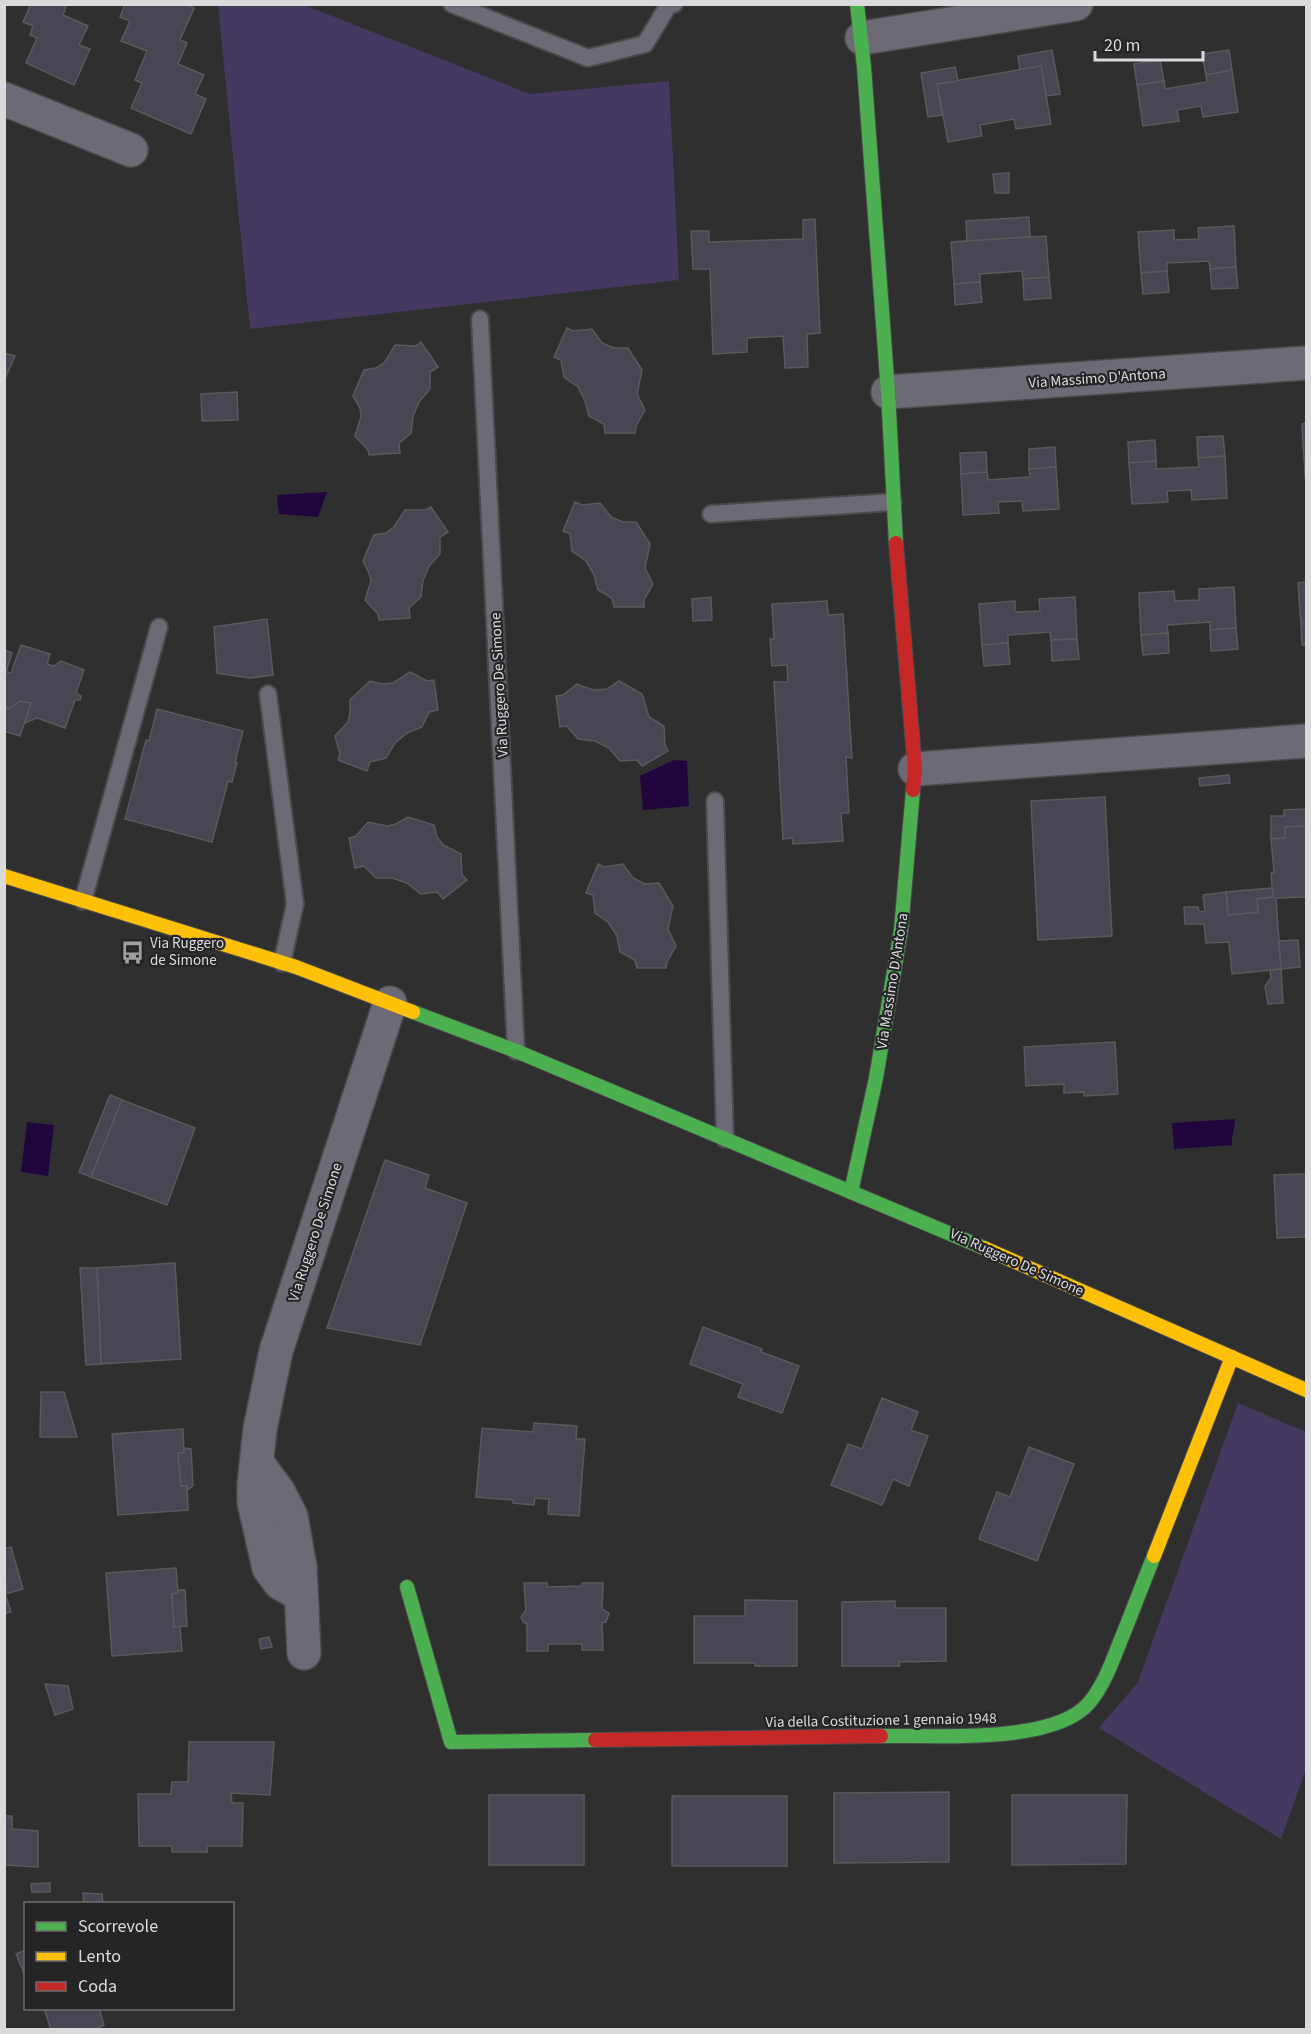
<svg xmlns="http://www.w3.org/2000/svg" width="1311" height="2034" font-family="'Source Sans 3',sans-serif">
<rect width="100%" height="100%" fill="#2f2f30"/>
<!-- green -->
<g fill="#463961">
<polygon points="218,5 304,5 530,94 669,81 679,280 250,329"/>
<polygon points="1238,1403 1306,1432 1306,1769 1281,1839 1099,1728 1138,1682"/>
</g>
<!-- water -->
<g fill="#20063d">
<polygon points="327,492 318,517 279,514 277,495"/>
<polygon points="674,760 687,761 689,806 643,810 640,776"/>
<path d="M1235,1119C1235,1128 1231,1138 1232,1145L1174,1149L1172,1123Z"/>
<polygon points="27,1122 54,1125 48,1176 21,1172"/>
</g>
<!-- building -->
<g fill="#494552" stroke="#5a595b" stroke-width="1.5">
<polygon points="31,4 67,4 63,15 88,26 79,45 90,49 74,85 26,63 37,38 30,35 33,26 23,22"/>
<polygon points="125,4 187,4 194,8 180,40 187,43 178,64 204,75 195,94 206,99 191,134 131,108 142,83 135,80 147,51 121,41 130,21 120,17"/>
<polygon points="1052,50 1060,94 1046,96 1041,66 1020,70 1018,56"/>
<polygon points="1229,50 1232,70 1206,75 1202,54"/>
<polygon points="1160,60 1164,81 1137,85 1134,64"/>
<polygon points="1041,66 1051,124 1016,129 1014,119 980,125 982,136 948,142 937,84"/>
<polygon points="955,67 958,81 937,84 942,115 928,117 921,73"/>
<polygon points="1232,70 1238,112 1203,117 1201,106 1177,110 1179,121 1143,126 1137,85 1164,81 1165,89 1207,82 1206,75"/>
<polygon points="1009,173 1009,193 995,193 993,174"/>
<polygon points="1029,217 1030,237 967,241 966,221"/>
<polygon points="815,219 820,333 807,334 808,367 785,368 783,336 747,338 747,352 713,354 710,269 693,269 691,231 709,231 709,242 803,239 803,220"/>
<polygon points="1234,226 1236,267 1210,269 1209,261 1167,263 1167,271 1141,273 1138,232 1174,230 1174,240 1199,239 1198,228"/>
<polygon points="1046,236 1049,277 1023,279 1022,271 980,274 980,282 954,284 951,242"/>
<polygon points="1236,267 1238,288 1212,289 1210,269"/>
<polygon points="1167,271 1169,292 1143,294 1141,273"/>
<polygon points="1049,277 1051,298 1024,300 1023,279"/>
<polygon points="980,282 982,302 955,305 954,284"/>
<polygon points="567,328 573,331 592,329 602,343 614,348 628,348 642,370 637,394 645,410 636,426 635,433 605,433 604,424 589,416 585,401 578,387 564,377 561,360 554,357"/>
<polygon points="421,342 438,367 430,372 430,389 419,402 413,416 411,433 399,443 400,453 369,455 368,450 355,436 361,417 360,408 353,396 364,370 376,368 385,362 395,345 416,346"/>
<polygon points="4,353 15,356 4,381"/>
<polygon points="237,392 238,420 202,421 201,394"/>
<polygon points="1306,423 1306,444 1303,444 1302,424"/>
<polygon points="1223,436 1225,456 1198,458 1197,437"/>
<polygon points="1155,440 1156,461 1129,463 1128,442"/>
<polygon points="1303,444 1306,444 1306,486"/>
<polygon points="1055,447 1056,467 1029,469 1029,449"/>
<polygon points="986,452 987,472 961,474 960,453"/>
<polygon points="1225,456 1227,498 1192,500 1191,490 1167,491 1168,502 1132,504 1129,463 1156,461 1156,469 1199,467 1198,458"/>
<polygon points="1056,467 1059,509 1023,511 1022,501 998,502 999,513 963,515 961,474 987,472 988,480 1030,477 1029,469"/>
<polygon points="575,502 582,505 600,503 611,517 623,522 636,522 650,544 645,568 653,584 644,600 644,607 614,607 612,598 598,590 594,575 586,561 572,551 570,534 563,531"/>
<polygon points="431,507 448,532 440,537 440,554 429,566 423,581 421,597 409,608 410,618 379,620 378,614 365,600 371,581 369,573 363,561 374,535 386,533 394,527 405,510 425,510"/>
<polygon points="1306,582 1306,624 1301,624 1298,583"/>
<polygon points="1234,587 1236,628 1210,630 1210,622 1167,625 1168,633 1141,635 1139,593 1174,591 1175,601 1199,600 1199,589"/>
<polygon points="711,597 712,620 693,621 692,599"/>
<polygon points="1075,597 1077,639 1051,640 1050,632 1008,635 1008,643 982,645 979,604 1015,601 1015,612 1040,611 1039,599"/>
<polygon points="827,601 828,615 843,614 852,758 846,757 849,813 841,813 843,841 793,844 792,838 783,839 774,682 788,682 787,665 772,666 770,639 774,639 772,604"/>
<polygon points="267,619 273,675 249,678 217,673 214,627"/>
<polygon points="1301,624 1306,624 1306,645 1302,645"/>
<polygon points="1236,628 1238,649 1211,651 1210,630"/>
<polygon points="1168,633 1169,653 1143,655 1141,635"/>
<polygon points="1077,639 1079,659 1052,661 1051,640"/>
<polygon points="1008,643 1010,664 984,666 982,645"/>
<polygon points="21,645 50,654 47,664 54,666 61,661 84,670 76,693 81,696 80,700 75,700 65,728 37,718 25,723 31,703 20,701 10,708 4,708 4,650 12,653 6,672 11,673"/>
<polygon points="410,672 427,681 434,680 438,710 429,712 422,727 407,733 395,743 386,758 370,762 367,771 338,760 340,754 335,736 348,722 350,713 350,700 370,681 382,684 393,683"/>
<polygon points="619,681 642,694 649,717 664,726 665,745 668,751 642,766 637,760 620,761 609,748 595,741 578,739 567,726 560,727 556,696 563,695 577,684 593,690 607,689"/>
<polygon points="20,701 31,703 20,736 4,731 4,708 10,708"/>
<polygon points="157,709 243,731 235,762 237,763 232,782 228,781 212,842 125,819 146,740 149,741"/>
<polygon points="1229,775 1230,783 1200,786 1199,778"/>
<polygon points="1105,797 1112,936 1038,940 1031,801"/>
<polygon points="1306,809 1306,826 1285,827 1285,838 1271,839 1271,816 1284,816 1284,810"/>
<polygon points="408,817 434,825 437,837 443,845 461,854 462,875 467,880 443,899 437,892 421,894 407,883 392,878 376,878 364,866 355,868 349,838 356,836 368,822 387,826 396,824"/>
<polygon points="1306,826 1306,897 1276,898 1281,969 1232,974 1229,942 1206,943 1204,924 1185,924 1184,907 1198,907 1199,912 1205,911 1203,895 1226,892 1228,915 1258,912 1257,899 1273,897 1271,873 1274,872 1271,839 1285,838 1285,827"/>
<polygon points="598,864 604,867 623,864 633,878 645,884 659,883 673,906 668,929 676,946 667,962 666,968 637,968 635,960 620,952 617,936 608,922 595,913 593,895 586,893"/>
<polygon points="1272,888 1273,897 1257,899 1258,912 1228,915 1226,892"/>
<polygon points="1298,940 1300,967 1281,969 1279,941"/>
<polygon points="1281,969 1283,1003 1268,1004 1265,986 1271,978 1270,970"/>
<polygon points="1115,1042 1118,1094 1084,1096 1084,1092 1064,1093 1064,1084 1026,1086 1024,1047"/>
<polygon points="110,1095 122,1100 91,1177 79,1172"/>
<polygon points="122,1100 195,1128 167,1205 91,1177"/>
<polygon points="385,1160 429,1175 425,1188 467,1203 420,1345 327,1328"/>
<polygon points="1306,1174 1306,1237 1277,1238 1274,1175"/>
<polygon points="175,1263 181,1359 101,1364 97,1268"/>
<polygon points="80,1268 97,1268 101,1364 86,1365"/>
<polygon points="703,1327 762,1349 761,1352 799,1366 782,1413 738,1397 743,1384 690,1364"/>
<polygon points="41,1392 64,1392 77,1437 40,1437"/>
<polygon points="882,1398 918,1412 911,1430 928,1436 909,1486 893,1479 882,1505 831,1485 848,1444 862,1449"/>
<polygon points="534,1423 577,1426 576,1439 585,1439 579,1516 548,1514 549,1499 535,1498 534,1505 513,1503 513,1500 476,1497 482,1428 533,1432"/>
<polygon points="183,1429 184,1453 178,1453 181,1486 187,1486 188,1510 118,1515 112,1434"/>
<polygon points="1029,1447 1074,1464 1037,1561 979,1539 997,1492 1010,1497"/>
<polygon points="184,1448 191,1449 193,1486 187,1490 187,1486 181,1486 178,1453 184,1453"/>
<polygon points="11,1547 23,1589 6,1594 4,1549"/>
<polygon points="176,1568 178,1593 172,1594 174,1627 180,1626 182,1651 112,1656 106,1573"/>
<polygon points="524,1583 547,1583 547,1587 582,1586 582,1583 603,1583 602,1609 609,1613 606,1622 602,1623 603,1650 582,1650 582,1644 548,1644 548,1651 527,1651 527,1624 523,1622 521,1617 526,1610"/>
<polygon points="4,1590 11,1612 4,1614"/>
<polygon points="178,1590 185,1590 187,1626 174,1627 172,1594 178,1593"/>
<polygon points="745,1600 797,1601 797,1666 755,1666 755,1663 694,1663 694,1616 745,1616"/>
<polygon points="895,1601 895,1608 946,1608 946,1661 899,1662 900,1666 842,1666 842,1602"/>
<polygon points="269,1637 272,1647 261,1649 259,1639"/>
<polygon points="45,1684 68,1686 73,1709 55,1715"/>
<polygon points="189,1742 274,1742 270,1795 231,1793 232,1803 243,1803 242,1846 208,1846 207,1852 172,1852 172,1846 139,1846 138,1794 171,1794 172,1782 188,1782"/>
<polygon points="949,1792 949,1862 834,1863 834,1793"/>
<rect x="489" y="1795" width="95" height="70"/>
<polygon points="1012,1795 1127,1795 1126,1864 1012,1865"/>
<rect x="672" y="1796" width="115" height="70"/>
<polygon points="4,1816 12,1816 12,1829 38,1831 38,1867 4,1865"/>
<polygon points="50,1883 50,1892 32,1892 31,1884"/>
<polygon points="83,1893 102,1894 103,1904 84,1904"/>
<polygon points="26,1950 26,1978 16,1954"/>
<polygon points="44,2008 99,2008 104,2025 93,2030 51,2030"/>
</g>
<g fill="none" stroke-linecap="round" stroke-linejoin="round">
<defs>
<g id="lane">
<polyline points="452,4 588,58 645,44 668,6 674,4"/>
<polyline points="480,319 516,1051"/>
<polyline points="711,514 893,502"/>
<polyline points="268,694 295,904 282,963"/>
<polyline points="715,801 725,1139"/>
<polyline points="83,901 159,627"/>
</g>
<g id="street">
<polyline points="862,38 1076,4"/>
<polyline points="4,99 131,150"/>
<polyline points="888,392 1306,363"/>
<polyline points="915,769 1306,741"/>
<polyline points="258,1464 278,1491 291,1516 300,1567 304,1653"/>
<polyline points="300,1594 280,1583 269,1568 254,1502 254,1484 260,1429 276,1351 390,1003"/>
</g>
<g id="fast">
<polyline points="857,4 864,67 888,392 896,543"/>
<polyline points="413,1012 516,1051 984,1248"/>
<polyline points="851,1192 876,1078 901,930 913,790"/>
<polyline points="407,1587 451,1742 595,1740"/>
<path d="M881,1736C934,1735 1053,1745 1089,1703C1105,1684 1113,1659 1122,1637C1133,1610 1143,1583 1154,1556"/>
</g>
<g id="slow">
<polyline points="4,876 296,967 413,1012"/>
<polyline points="984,1248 1306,1390"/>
<polyline points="1154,1556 1232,1357"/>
</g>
<g id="jam">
<polyline points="896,543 915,769 913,790"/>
<polyline points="595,1740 881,1736"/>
</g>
</defs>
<!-- lane casing -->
<use href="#lane" stroke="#4a4a4b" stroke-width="20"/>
<!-- street casing -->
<use href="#street" stroke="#4a4a4b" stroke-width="36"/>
<!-- fast casing -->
<use href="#fast" stroke="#4a4a4b" stroke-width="16"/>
<!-- slow casing -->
<use href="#slow" stroke="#4a4a4b" stroke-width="16"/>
<!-- jam casing -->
<use href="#jam" stroke="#4a4a4b" stroke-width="16"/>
<!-- lane -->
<use href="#lane" stroke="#6d6a76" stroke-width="16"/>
<!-- street -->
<use href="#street" stroke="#6d6a76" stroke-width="33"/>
<!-- fast -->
<use href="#fast" stroke="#4caf50" stroke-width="14"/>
<!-- slow -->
<use href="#slow" stroke="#ffc107" stroke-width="14"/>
<!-- jam -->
<use href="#jam" stroke="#c62828" stroke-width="14"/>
</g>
<!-- icons -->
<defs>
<symbol id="bus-bare" viewBox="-9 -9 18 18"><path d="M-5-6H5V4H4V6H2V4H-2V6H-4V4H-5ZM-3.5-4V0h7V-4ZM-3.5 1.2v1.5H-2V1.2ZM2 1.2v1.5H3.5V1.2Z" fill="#9e9e9f" stroke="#252427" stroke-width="2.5" paint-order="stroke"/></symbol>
</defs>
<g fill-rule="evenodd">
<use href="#bus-bare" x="116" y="936" width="33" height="33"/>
</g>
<g text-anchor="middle" stroke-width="4.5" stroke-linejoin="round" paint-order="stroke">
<!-- street labels -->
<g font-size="15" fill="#dad9db" stroke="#252427">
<text transform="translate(1097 378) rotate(-4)" y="5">Via Massimo D'Antona</text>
<text transform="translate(499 685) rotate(-93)" y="5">Via Ruggero De Simone</text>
<text transform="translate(892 981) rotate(-81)" y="5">Via Massimo D'Antona</text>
<text transform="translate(315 1232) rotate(-72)" y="5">Via Ruggero De Simone</text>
<text transform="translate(1017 1262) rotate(24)" y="5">Via Ruggero De Simone</text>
<text transform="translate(881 1720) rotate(-1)" y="5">Via della Costituzione 1 gennaio 1948</text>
</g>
<!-- poi labels -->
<g font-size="15" fill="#dad9db" stroke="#252427" text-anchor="start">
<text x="150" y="948">Via Ruggero<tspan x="150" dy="17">de Simone</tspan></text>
</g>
</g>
<!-- border -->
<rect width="1311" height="2034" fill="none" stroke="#dad9db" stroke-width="12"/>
<!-- legend -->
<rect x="24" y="1902" width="210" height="108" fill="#252427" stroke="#6d6c6f" stroke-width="1.5"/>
<rect x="36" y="1922" width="30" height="9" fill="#4caf50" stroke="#6d6c6f" stroke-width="1.5"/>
<text x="78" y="1932" font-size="18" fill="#dad9db">Scorrevole</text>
<rect x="36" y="1952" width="30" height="9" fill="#ffc107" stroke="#6d6c6f" stroke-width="1.5"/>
<text x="78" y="1962" font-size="18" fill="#dad9db">Lento</text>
<rect x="36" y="1982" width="30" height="9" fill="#c62828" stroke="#6d6c6f" stroke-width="1.5"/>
<text x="78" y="1992" font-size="18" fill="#dad9db">Coda</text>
<!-- scale -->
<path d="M1095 51v9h108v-9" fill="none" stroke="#dad9db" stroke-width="3"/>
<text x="1104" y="51" font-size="18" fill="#dad9db" stroke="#252427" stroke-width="4.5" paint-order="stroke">20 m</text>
</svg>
